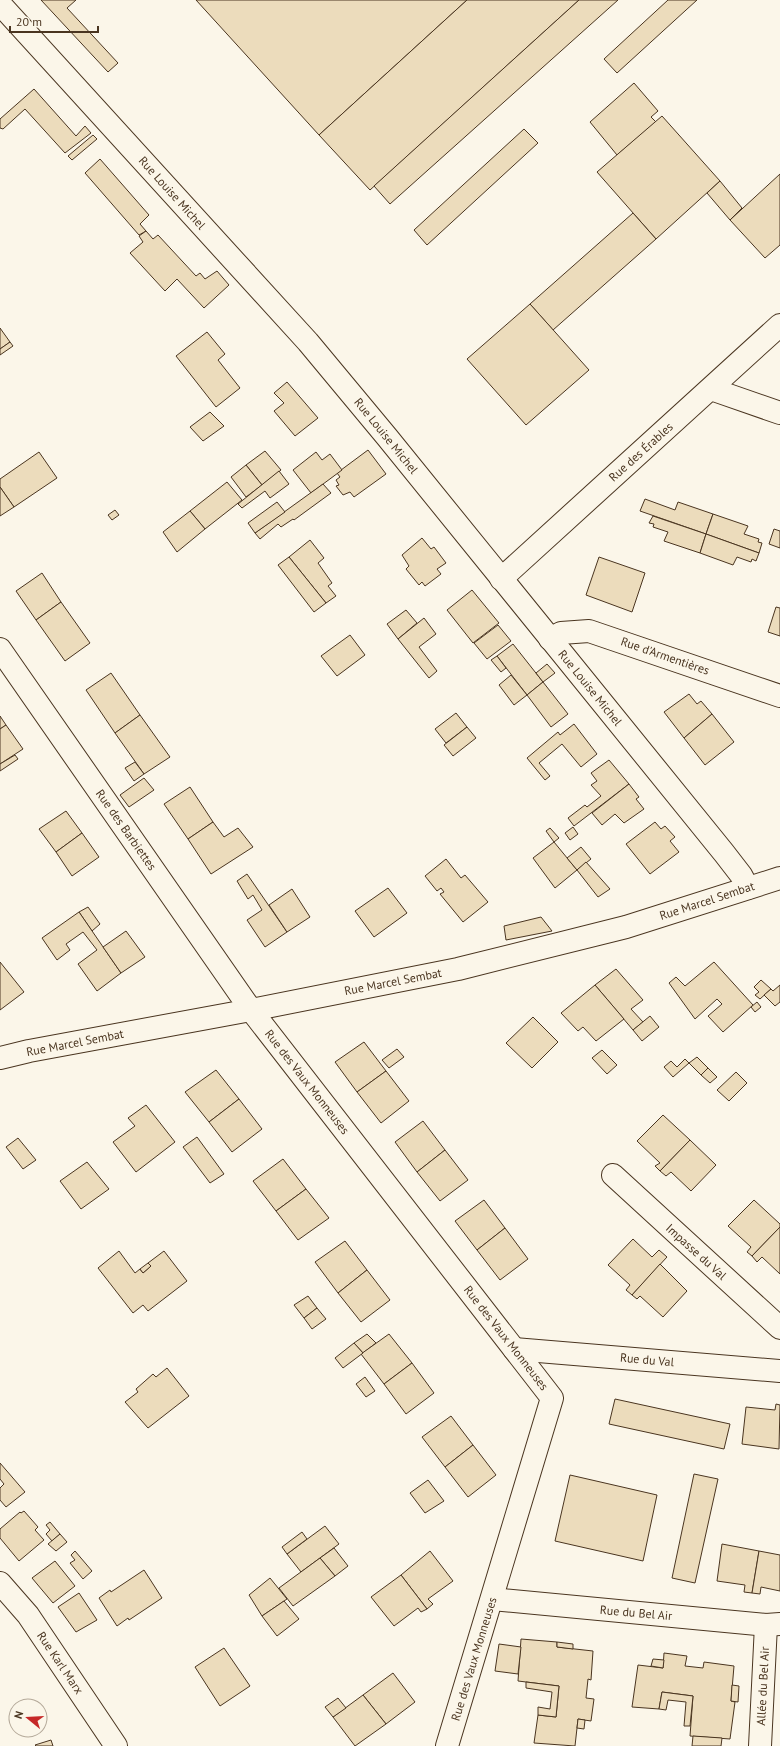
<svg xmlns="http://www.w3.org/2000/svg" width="780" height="1746" font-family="'PT Sans',sans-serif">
<rect width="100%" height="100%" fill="#fbf6e9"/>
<!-- building -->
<g fill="#ecdcbc" stroke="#4a3520">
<polygon points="41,0 76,0 67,8 118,63 108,72"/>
<polygon points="196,0 467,0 319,135"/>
<polygon points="467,0 579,0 370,190 319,135"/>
<polygon points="579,0 618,0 390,204 374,186"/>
<polygon points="668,0 697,0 617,73 604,59"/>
<polygon points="634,83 658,111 651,117 656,122 617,155 590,122"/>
<polygon points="34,89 76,136 85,126 91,133 65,153 25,109 3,129 0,128 0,119"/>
<polygon points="662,116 720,181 656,239 597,172"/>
<polygon points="524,129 538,143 427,245 414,230"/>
<polygon points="93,135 97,139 72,160 68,156"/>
<polygon points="100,159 149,215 140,224 146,231 139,235 85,173"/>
<polygon points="780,174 780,245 765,258 730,220"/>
<polygon points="720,181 742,208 730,220 707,193"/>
<polygon points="633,213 656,239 553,330 530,304"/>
<polygon points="146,231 153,239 158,235 196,276 200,273 205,279 217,271 229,285 204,308 177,279 165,291 130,253 143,242 139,236"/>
<polygon points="530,304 589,370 526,425 467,359"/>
<polygon points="0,328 10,342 0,349"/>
<polygon points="207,332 225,354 218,360 240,388 216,407 176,356"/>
<polygon points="10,342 13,346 0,355 0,349"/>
<polygon points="287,382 318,418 295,436 274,411 284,403 274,393"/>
<polygon points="210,412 224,426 203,441 190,427"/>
<polygon points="368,450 386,474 354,497 350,492 343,495 336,486 339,485 336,480 340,477 337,473"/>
<polygon points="265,451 281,470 262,485 246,465"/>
<polygon points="39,452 57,478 14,507 0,487 0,479"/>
<polygon points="316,452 322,460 330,454 342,470 311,493 293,470"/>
<polygon points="246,465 262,485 246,497 231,477"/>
<polygon points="279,471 289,484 270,498 265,491 242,508 238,504"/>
<polygon points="227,482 242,500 205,529 190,511"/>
<polygon points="323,484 331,493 294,520 293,519 281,527 278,524 260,539 255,533"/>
<polygon points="0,487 14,507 0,516"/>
<polygon points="645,499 675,510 678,502 713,514 706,534 640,511"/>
<polygon points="277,502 285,512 255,533 248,523"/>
<polygon points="115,510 119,515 112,520 108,515"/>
<polygon points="190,511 205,529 177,552 163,532"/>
<polygon points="713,514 748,526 744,534 759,539 758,542 762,543 759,553 706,534"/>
<polygon points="653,516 706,534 700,553 664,541 668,532 653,527 654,524 649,523"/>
<polygon points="774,529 780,531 780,548 769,544"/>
<polygon points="706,534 759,553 756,561 752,559 751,562 737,557 733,565 700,553"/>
<polygon points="422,538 431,549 434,547 446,563 437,569 441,574 425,586 422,582 419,585 406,569 409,566 402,555"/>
<polygon points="310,540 324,558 318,563 332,583 328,586 336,596 326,603 289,557"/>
<polygon points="289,557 326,603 314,612 278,565"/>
<polygon points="599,557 645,573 632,612 586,595"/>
<polygon points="42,573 61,602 36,620 16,591"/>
<polygon points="472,590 499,623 473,643 447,610"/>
<polygon points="61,602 90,643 65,661 36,620"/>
<polygon points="776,607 780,608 780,636 768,632"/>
<polygon points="406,610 417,623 398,639 387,624"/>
<polygon points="424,618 436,634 419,647 437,671 429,678 398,639"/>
<polygon points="498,625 511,641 487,659 474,643"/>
<polygon points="350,635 365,655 337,676 321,656"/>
<polygon points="513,644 543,682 527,695 497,656"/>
<polygon points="497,656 506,668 501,672 491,660"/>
<polygon points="547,664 555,673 543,682 536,673"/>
<polygon points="111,673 140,715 115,733 86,690"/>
<polygon points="511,675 527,695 514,705 499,685"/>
<polygon points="543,682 568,714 551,727 527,695"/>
<polygon points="689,694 697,704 701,701 712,714 684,738 664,712"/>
<polygon points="456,713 467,727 446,743 435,729"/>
<polygon points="712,714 734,742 705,765 684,738"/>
<polygon points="140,715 170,757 144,774 115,733"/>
<polygon points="0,716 6,725 0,729"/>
<polygon points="574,724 597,754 581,767 562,744 539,763 550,776 545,780 527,758 558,732 560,735"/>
<polygon points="6,725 23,749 0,764 0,729"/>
<polygon points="467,727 476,738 453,756 444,745"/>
<polygon points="15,755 18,759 0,771 0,764"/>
<polygon points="609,760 629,784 574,826 568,818 585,805 587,807 601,796 591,785 597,781 591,773"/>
<polygon points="135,762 144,774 134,781 125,768"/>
<polygon points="144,778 154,790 129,807 120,795"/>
<polygon points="629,784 639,797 636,799 644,809 624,823 615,814 602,825 592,813"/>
<polygon points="190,787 213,822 188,839 164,804"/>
<polygon points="66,811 82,833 56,852 39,829"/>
<polygon points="213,822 224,837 238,828 253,847 211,874 188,839"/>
<polygon points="655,822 661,829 665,826 675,837 670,841 679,852 650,874 626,844"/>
<polygon points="573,827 578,834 570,840 565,833"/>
<polygon points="550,828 559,838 554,842 546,831"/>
<polygon points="82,833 99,857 72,876 56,852"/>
<polygon points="554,842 577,870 555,888 533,858"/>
<polygon points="581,847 591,859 577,870 567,858"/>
<polygon points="446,859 461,878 465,875 488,902 463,922 440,894 444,892 441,888 437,891 425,876"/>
<polygon points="586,862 610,889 598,897 577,870"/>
<polygon points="247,874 287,932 265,947 247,920 262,910 253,895 248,899 237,881"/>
<polygon points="388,888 407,913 374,937 355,911"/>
<polygon points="292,889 310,917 287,932 269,905"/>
<polygon points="88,907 100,924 92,931 79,912"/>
<polygon points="79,912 121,973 97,991 78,964 97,950 83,932 66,944 70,950 57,960 42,938"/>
<polygon points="541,917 552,931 506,940 504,926"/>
<polygon points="126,931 145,957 121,973 103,947"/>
<polygon points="0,962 24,992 0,1010"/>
<polygon points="714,962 753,1005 723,1032 708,1016 722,1004 717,999 695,1019 669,983 676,977 685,986"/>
<polygon points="616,969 643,1000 631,1009 643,1022 633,1030 595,985"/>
<polygon points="761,980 771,989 760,999 755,995 759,992 754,987"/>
<polygon points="595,985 624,1019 596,1041 583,1027 578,1031 561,1013"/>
<polygon points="780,985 780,1002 775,1006 764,995 771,989 773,991"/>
<polygon points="757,1002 761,1007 755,1012 751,1007"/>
<polygon points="650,1016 659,1027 642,1041 633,1030"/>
<polygon points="533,1017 558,1042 532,1068 506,1043"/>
<polygon points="364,1042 386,1071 357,1092 335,1062"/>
<polygon points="397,1049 404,1057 389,1068 382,1060"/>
<polygon points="602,1050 617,1065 607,1074 592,1058"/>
<polygon points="697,1057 708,1068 701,1075 689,1063"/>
<polygon points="685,1059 689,1063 673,1077 664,1067 671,1061 677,1067"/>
<polygon points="708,1068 717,1077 710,1083 701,1075"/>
<polygon points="216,1070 239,1099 209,1122 185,1092"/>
<polygon points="386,1071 409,1101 381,1123 357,1092"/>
<polygon points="736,1072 747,1083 729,1101 717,1090"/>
<polygon points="239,1099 262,1129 232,1152 209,1122"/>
<polygon points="146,1105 175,1142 136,1172 113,1142 135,1126 128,1118"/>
<polygon points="663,1115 690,1140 660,1171 655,1166 660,1163 637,1141"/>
<polygon points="423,1121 445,1150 417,1172 395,1142"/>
<polygon points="197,1137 224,1174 210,1183 183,1147"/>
<polygon points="18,1138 36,1160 23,1169 6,1147"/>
<polygon points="690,1140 716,1165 691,1191 671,1172 666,1176 660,1171"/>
<polygon points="445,1150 468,1180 440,1201 417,1172"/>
<polygon points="283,1159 306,1189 276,1211 253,1181"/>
<polygon points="87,1162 109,1189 81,1209 60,1181"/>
<polygon points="306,1189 329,1218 298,1240 276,1211"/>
<polygon points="484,1200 505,1228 477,1250 455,1221"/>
<polygon points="754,1200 780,1224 780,1227 752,1256 747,1252 751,1247 728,1226"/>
<polygon points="780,1227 780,1274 762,1257 757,1262 752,1256"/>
<polygon points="505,1228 528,1259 500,1280 477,1250"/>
<polygon points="633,1239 652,1257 659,1250 667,1257 632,1295 626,1290 630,1285 608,1265"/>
<polygon points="345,1241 367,1270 338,1293 315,1262"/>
<polygon points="119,1251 135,1273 140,1269 143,1273 151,1266 148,1263 164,1251 187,1281 148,1311 143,1305 133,1313 98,1268"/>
<polygon points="148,1263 151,1266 143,1273 140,1269"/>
<polygon points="660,1264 687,1291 663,1317 640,1296 637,1299 632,1295"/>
<polygon points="367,1270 390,1300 361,1322 338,1293"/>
<polygon points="308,1296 317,1308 304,1318 294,1305"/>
<polygon points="317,1308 326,1319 312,1329 304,1318"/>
<polygon points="367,1334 376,1343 363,1353 354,1343"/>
<polygon points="389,1334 412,1363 384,1384 361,1354"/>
<polygon points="354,1343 363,1353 343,1368 335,1358"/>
<polygon points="412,1363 434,1393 406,1414 384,1384"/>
<polygon points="167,1368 189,1396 148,1428 125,1402 138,1392 136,1389 153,1374 156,1377"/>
<polygon points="365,1377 375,1391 366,1397 356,1384"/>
<polygon points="615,1399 730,1424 724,1449 609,1424"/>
<polygon points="776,1404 780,1405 779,1449 742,1444 746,1407 775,1410"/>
<polygon points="451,1416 473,1445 445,1467 422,1437"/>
<polygon points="473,1445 496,1475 468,1497 445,1467"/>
<polygon points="0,1463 25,1492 6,1507 0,1500 0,1488 4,1484 0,1479"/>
<polygon points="694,1474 718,1479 695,1583 672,1578"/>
<polygon points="570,1475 657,1495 643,1561 555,1541"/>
<polygon points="428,1480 444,1501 425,1513 410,1493"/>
<polygon points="24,1511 38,1527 35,1530 44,1540 19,1561 0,1538 0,1529 20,1512 21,1513"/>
<polygon points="50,1522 60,1534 52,1541 46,1534 50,1530 46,1525"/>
<polygon points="325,1526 339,1544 301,1572 287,1554"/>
<polygon points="302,1532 307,1539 287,1554 282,1547"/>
<polygon points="60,1534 67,1542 56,1551 48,1544"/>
<polygon points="722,1544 759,1551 752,1593 744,1592 745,1585 717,1581"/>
<polygon points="334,1548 348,1566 335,1576 320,1558"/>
<polygon points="75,1551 92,1571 83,1579 70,1563 75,1560 71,1555"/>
<polygon points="430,1551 453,1581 428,1599 433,1604 427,1609 401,1575"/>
<polygon points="759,1551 780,1555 780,1591 761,1587 760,1594 752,1593"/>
<polygon points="320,1558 335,1576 293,1606 279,1588"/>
<polygon points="55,1561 75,1586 53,1603 32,1578"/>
<polygon points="144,1570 162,1598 129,1620 128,1618 117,1626 99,1598 110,1590 111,1592"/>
<polygon points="401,1575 427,1609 421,1612 418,1608 394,1626 371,1597"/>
<polygon points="270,1578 287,1599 262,1616 249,1595"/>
<polygon points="79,1593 97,1620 76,1632 58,1607"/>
<polygon points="284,1601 299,1619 277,1636 262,1616"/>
<polygon points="521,1639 557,1642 557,1647 593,1651 591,1680 588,1679 586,1698 594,1699 591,1721 578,1719 575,1746 534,1743 538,1715 556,1717 559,1686 518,1681"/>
<polygon points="557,1642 573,1644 573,1649 557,1647"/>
<polygon points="499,1644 521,1647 518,1674 495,1671"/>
<polygon points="224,1648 250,1686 220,1706 195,1667"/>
<polygon points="664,1653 687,1656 685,1666 703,1668 704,1662 734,1666 731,1701 735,1702 730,1739 690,1736 693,1696 662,1692 659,1709 632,1707 638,1665 663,1668"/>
<polygon points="653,1659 664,1660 663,1668 651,1666"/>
<polygon points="393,1673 415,1702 386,1724 363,1695"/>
<polygon points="526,1682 559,1686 556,1717 538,1715 538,1707 550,1709 552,1692 526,1688"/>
<polygon points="732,1685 739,1686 738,1702 731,1701"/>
<polygon points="662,1692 693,1696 690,1726 684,1726 686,1702 668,1700 666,1710 659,1709"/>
<polygon points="363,1695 386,1724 355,1746 333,1717"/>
<polygon points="338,1698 346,1708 333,1717 325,1707"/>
<polygon points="578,1719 585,1720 584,1729 577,1728"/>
<polygon points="693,1736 722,1738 721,1746 692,1746"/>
<polygon points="51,1740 53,1746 36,1746 35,1745"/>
</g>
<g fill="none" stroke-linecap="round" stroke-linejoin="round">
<defs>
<g id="minor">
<polyline points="0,4 308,342 387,437 724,853 741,875 748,888"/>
<polyline points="711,389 780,413"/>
<polyline points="501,579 780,325"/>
<polyline points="550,639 561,633 589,631 780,696"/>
<polyline points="0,649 251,1010 552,1398 447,1746"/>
<polyline points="0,1058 29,1051 251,1010 458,969 626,927 780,878"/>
<polyline points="613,1175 780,1328"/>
<polyline points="514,1349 780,1371"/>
<polyline points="0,1583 28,1615 116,1746"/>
<polyline points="492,1599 766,1625 780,1624"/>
<polyline points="760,1746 766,1625"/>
</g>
</defs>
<!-- minor casing -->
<use href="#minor" stroke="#4a3520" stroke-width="24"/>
<!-- minor -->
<use href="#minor" stroke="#fbf6e9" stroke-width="22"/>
</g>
<g text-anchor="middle" stroke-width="3" stroke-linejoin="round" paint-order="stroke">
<!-- street labels -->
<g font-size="12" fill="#4a3520" stroke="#fbf6e9">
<text transform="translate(172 193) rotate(48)" y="4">Rue Louise Michel</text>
<text transform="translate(386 436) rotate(51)" y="4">Rue Louise Michel</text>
<text transform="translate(641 452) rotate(-42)" y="4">Rue des Érables</text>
<text transform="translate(665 656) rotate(19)" y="4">Rue d'Armentières</text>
<text transform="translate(590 688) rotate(51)" y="4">Rue Louise Michel</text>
<text transform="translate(126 830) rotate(55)" y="4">Rue des Barbiettes</text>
<text transform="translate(707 901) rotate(-18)" y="4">Rue Marcel Sembat</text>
<text transform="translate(393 982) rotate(-11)" y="4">Rue Marcel Sembat</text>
<text transform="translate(75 1043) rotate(-11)" y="4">Rue Marcel Sembat</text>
<text transform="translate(307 1082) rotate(52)" y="4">Rue des Vaux Monneuses</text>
<text transform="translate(696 1252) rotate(42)" y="4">Impasse du Val</text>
<text transform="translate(506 1338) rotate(52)" y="4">Rue des Vaux Monneuses</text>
<text transform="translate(647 1360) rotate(5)" y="4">Rue du Val</text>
<text transform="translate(636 1613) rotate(5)" y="4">Rue du Bel Air</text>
<text transform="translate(474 1659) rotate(-73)" y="4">Rue des Vaux Monneuses</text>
<text transform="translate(60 1663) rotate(56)" y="4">Rue Karl Marx</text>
<text transform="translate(763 1686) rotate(-87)" y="4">Allée du Bel Air</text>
</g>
</g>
<!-- north arrow -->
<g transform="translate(28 1718) rotate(288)"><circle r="19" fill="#fbf6e9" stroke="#b4a999"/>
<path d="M0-3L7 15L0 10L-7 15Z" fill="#c62828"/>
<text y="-6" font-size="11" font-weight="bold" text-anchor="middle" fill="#4a3520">N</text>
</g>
<!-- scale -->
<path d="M10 26v6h88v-6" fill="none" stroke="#4a3520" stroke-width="2"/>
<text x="16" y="26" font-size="12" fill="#4a3520" stroke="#fbf6e9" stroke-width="3" paint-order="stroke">20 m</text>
</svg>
